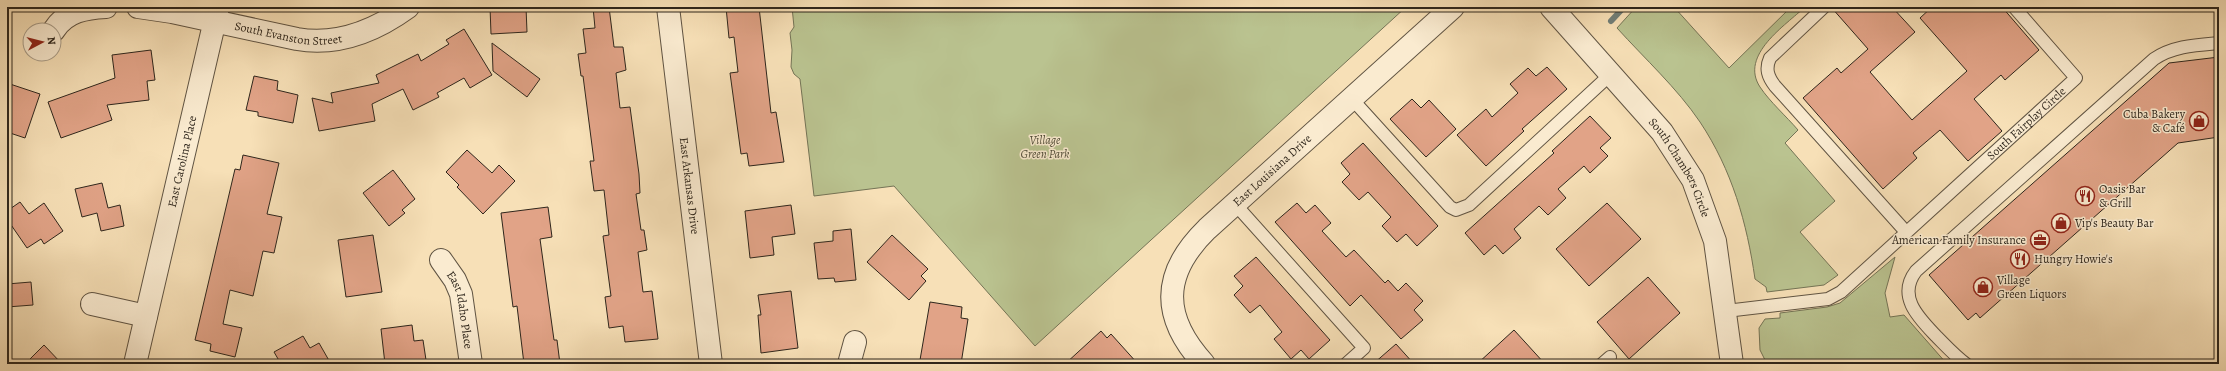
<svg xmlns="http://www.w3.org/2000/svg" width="2226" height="371" font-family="Alegreya,serif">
<rect width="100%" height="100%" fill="#f7e0b7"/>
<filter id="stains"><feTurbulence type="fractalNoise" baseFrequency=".005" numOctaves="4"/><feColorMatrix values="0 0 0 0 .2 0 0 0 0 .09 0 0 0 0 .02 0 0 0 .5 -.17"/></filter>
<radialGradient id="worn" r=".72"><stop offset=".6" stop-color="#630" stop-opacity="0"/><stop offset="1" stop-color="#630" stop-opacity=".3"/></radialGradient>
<!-- green -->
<g fill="#bac390" stroke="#747456">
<polygon points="792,7 1406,7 1035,346 894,186 814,196 800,79 794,74 791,67 792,50 790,33 794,27"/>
<path d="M1636,7H1674L1729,68L1791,7H1805C1786,25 1739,55 1760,87C1770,102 1786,116 1798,130L1785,143L1835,201L1800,232L1838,275L1824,285L1767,292L1766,287L1755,279C1747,223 1732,170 1700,122C1677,88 1645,59 1617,28Z"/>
<polygon points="1895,257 1885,293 1890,317 1904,315 1947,364 1767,364 1760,350 1759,328 1765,319 1780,318 1780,313 1827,307 1840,303"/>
</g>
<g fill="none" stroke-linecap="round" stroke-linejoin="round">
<!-- stream -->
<polyline stroke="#717f78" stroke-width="6" points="1611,21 1624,7"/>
</g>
<!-- building -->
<g fill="#e1a387" stroke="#2e261c">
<polygon points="490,7 526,7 527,32 491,34"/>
<polygon points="593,7 609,7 614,47 623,47 626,70 616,73 620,108 630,107 639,174 640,193 636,194 641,230 644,230 647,250 638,252 643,292 652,291 658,339 625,342 623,326 609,328 605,297 611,296 603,236 609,235 604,190 594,191 590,161 594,161 583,76 581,76 578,54 586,53 583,29 595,28"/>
<polygon points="726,7 759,7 771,113 776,112 784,162 749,166 747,153 741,154 730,73 738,72 734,37 729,38"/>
<polygon points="1831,7 1892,7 1915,32 1870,72 1912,120 1967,71 1920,18 1932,7 2002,7 2039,50 2005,80 2001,75 1974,99 2002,131 1968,161 1940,130 1913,153 1917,158 1883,189 1803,98 1837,68 1841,73 1868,49"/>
<polygon points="464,29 492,75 470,88 464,78 437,93 439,97 413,110 403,89 372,104 375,121 319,131 312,98 333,103 331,93 379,83 376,75 418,54 421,61 449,44 446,40"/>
<polygon points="492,43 540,79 527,97 493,71"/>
<polygon points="151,50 155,80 147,81 149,100 107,105 112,120 61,138 48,102 115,78 112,55"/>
<polygon points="2219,57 2219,137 2178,143 1980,318 1976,313 1968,320 1929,275 2169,63"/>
<polygon points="1547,67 1567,89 1522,129 1524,131 1486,166 1457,135 1486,109 1492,117 1518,93 1510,84 1528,68 1536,76"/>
<polygon points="254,76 278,81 277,90 298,95 293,123 258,116 258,112 246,110"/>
<polygon points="7,83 40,94 25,138 7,132"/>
<polygon points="1412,99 1421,108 1429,100 1456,129 1426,157 1390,119"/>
<polygon points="1590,116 1611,138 1600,148 1608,156 1590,173 1584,166 1558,189 1566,198 1548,215 1539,206 1514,229 1521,238 1503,254 1495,245 1484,255 1465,233 1554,153 1552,151"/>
<polygon points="1363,143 1438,226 1417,246 1406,234 1397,242 1382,226 1391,217 1368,192 1359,200 1342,182 1350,174 1341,163"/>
<polygon points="467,150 492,173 499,165 515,181 483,214 457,187 459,185 446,172"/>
<polygon points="243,155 279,163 267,214 282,217 274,253 263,251 253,296 230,290 223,324 242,328 235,357 210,351 211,344 195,340 235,169 240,170"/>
<polygon points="393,170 415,199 402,210 405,213 389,226 363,193"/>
<polygon points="102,183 108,208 120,205 124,226 101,231 97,213 82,217 75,189"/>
<polygon points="20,202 29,214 44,203 63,231 44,244 41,239 27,248 7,219 7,211"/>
<polygon points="1297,203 1306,213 1315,205 1331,223 1322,231 1346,257 1354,250 1385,283 1388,280 1398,291 1406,283 1423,301 1414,310 1423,320 1401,339 1361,295 1350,306 1275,222"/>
<polygon points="1607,203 1641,239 1589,286 1556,249"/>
<polygon points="791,205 795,234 772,237 774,255 750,258 745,211"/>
<polygon points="548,207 552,237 540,239 554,340 557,340 560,364 524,364 517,306 513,307 501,213"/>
<polygon points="851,229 856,280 835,282 834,278 818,279 814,243 833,241 833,231"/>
<polygon points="373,235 382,292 346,297 338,240"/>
<polygon points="892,235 928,269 921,276 926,281 909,300 867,262"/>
<polygon points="1256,257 1330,340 1309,359 1301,350 1291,359 1274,339 1282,332 1260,305 1250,313 1234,295 1243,286 1234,276"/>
<polygon points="1648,277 1680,313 1629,359 1597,322"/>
<polygon points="31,282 33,305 7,307 7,284"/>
<polygon points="791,291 798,348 761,353 758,315 761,315 758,295"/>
<polygon points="930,302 962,307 961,318 968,319 961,364 920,360"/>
<polygon points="412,325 414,341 423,340 426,360 385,364 381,329"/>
<polygon points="1514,330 1545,364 1477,364"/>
<polygon points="1101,331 1107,338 1111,334 1138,364 1065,364"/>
<polygon points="303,336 310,348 319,343 331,364 281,364 274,352"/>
<polygon points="1396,344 1414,364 1373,364"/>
<polygon points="44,345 62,364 25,364"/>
</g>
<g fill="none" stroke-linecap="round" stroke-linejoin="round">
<defs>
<g id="service">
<path d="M1824,7L1770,58C1765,69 1768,77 1775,86L1906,232"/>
<polyline points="1352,99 1450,207 1456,210 1469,205 1611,74"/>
<polyline points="1235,204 1364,348 1346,364"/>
<path id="s1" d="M1726,311L1828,299L1841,292L2076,78L2014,7"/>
<polyline points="1602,364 1610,357"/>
<path d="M1966,364C1955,356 1946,346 1937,337C1920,319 1896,297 1916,271L2154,59C2173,46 2196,45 2219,43"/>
</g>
<g id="minor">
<path id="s2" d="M138,7L172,12L297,39C338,46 375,31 408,7"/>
<path id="s3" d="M668,7L711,364"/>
<path id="s4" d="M1551,7L1662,132L1693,180L1715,241L1732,364"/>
<path d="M54,30C66,11 86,8 106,7"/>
<path id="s5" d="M441,260L455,280L461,294L471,364"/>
<polyline points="92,304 146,316"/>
<path id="s6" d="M135,364L218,7"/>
<polyline points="849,364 855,342"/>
<path id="s7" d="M1204,364C1161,317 1161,274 1207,229L1453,7"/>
</g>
</defs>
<!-- service casing -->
<use href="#service" stroke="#605443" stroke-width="14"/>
<!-- minor casing -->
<use href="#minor" stroke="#605443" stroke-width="24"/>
<!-- service -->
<use href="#service" stroke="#faebd0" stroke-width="12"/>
<!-- minor -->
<use href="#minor" stroke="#faebd0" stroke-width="22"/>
</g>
<!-- icons -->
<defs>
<symbol id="shop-ring" viewBox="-11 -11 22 22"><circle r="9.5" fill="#faebd0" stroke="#8f2418" stroke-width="1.5"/><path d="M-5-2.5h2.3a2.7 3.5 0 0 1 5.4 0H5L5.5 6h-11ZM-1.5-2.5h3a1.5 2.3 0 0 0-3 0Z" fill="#8f2418"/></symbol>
<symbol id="restaurant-ring" viewBox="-11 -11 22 22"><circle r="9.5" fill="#faebd0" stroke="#8f2418" stroke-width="1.5"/><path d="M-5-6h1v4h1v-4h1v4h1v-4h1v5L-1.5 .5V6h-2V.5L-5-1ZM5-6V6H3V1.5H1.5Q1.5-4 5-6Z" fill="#8f2418"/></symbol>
<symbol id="office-ring" viewBox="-11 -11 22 22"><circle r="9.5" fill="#faebd0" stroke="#8f2418" stroke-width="1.5"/><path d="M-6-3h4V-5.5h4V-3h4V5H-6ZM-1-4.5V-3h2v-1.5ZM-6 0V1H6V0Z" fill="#8f2418"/></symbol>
</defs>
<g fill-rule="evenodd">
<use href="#shop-ring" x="2188" y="110" width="22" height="22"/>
<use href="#restaurant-ring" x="2074" y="185" width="22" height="22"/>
<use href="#shop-ring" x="2050" y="212" width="22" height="22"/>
<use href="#office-ring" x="2029" y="229" width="22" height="22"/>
<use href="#restaurant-ring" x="2009" y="248" width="22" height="22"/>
<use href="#shop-ring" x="1972" y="276" width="22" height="22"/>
</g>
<g text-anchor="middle" stroke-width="3" stroke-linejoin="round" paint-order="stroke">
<!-- street labels -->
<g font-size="12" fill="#2e261c" stroke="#faebd0">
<text dy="4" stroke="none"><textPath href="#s2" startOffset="153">South Evanston Street</textPath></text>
<text dy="4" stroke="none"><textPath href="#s1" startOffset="368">South Fairplay Circle</textPath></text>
<text dy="4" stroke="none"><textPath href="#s6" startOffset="208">East Carolina Place</textPath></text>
<text dy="4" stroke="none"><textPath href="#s4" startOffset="207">South Chambers Circle</textPath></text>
<text dy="4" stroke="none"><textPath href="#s7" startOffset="242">East Louisiana Drive</textPath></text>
<text dy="4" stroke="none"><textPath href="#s3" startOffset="180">East Arkansas Drive</textPath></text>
<text dy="4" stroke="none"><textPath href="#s5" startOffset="55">East Idaho Place</textPath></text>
</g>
<!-- poi labels -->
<g font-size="12" fill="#2e261c" stroke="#faebd0" text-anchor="start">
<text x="2185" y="118" text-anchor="end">Cuba Bakery<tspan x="2185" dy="14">&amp; Café</tspan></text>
<text x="2099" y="193">Oasis Bar<tspan x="2099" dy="14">&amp; Grill</tspan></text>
<text x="2075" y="227">Vip's Beauty Bar</text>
<text x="2026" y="244" text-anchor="end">American Family Insurance</text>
<text x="2034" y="263">Hungry Howie's</text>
<text x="1997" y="284">Village<tspan x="1997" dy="14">Green Liquors</tspan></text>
</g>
<!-- park labels -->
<g font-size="12" font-style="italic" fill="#514d39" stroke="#faebd0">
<text x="1045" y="144">Village<tspan x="1045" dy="14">Green Park</tspan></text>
</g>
</g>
<!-- margin -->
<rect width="2226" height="371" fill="none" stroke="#f7e0b7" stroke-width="24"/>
<rect x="8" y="8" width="2210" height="355" fill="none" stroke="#2e261c" stroke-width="2"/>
<rect x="12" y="12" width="2202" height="347" fill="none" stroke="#2e261c"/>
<!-- north arrow -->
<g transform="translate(42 42) rotate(83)"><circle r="19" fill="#faebd0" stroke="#a89c88"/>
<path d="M0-3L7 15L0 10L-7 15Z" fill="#8f2418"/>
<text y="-6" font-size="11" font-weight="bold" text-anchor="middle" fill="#2e261c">N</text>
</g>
<rect width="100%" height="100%" filter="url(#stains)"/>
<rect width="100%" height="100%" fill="url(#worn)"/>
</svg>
